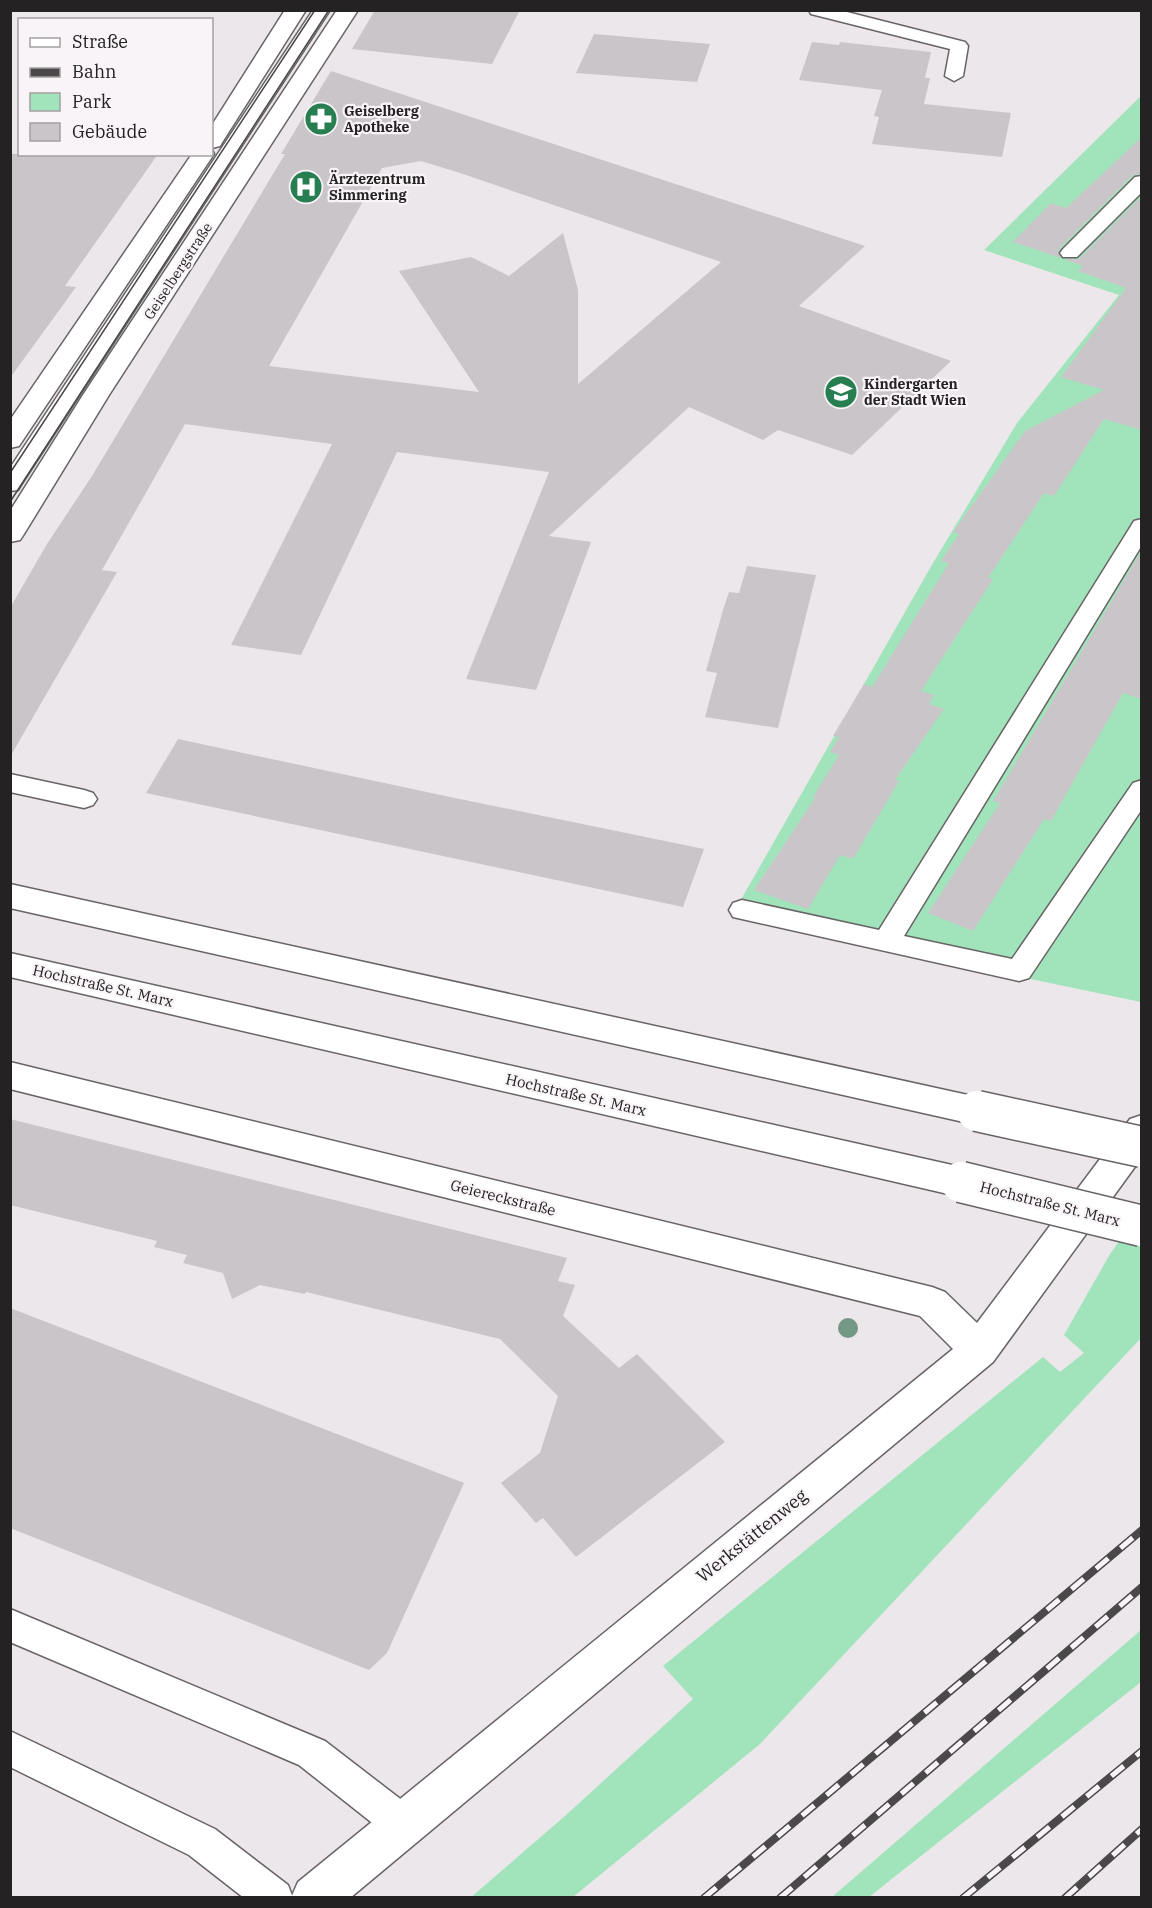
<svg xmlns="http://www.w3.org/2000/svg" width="1152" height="1908" font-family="'IBM Plex Serif',serif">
<rect width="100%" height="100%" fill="#ece7ea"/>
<!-- green -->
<g fill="#a1e4bb">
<polygon points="1141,96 1141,1002 731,917 933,563 1017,423 1119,295 984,250"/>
<polygon points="1141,1210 1141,1338 760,1744 573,1897 470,1898 565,1816 693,1699 663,1666 1043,1357 1060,1372 1084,1353 1064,1335 1110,1254"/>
<polygon points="1141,1630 1141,1682 869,1897 832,1897"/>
</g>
<!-- building -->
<g fill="#cac5c8" fill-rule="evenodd">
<polygon points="375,10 520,10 492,64 352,49"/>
<polygon points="594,34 710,44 697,82 576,73"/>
<polygon points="812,42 839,45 840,42 931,52 925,78 930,78 924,104 1011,113 1002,157 872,144 879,117 874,116 882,90 799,80"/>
<path d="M331,71L865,246L799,306L951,361L852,455L778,430L763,440L689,407L549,536L591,542L536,690L466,679L549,472L397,452L301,655L231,645L332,444L185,424L102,570L117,572L10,757V608L47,544L92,476L285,154H281ZM421,161L457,172L721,262L578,384V290L563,233L509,276L471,257L399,271L479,392L269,366L382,168Z"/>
<polygon points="1142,137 1142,174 1133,175 1061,247 1058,253 1061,258 1013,242 1051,203 1066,208"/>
<polygon points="10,154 158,154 65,286 76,287 10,378"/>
<polygon points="1142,196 1142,430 1104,419 1054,496 1044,493 988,578 993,579 921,691 934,695 929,704 944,709 895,780 899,781 853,859 840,855 808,909 754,890 815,798 813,797 839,755 830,752 839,737 833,736 864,684 872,687 949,563 941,561 959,534 953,532 1025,431 1104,390 1061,377 1126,288 1078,271 1083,266 1064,259 1079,259"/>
<polygon points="1142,550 1142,699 1123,693 1051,821 1044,819 973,931 928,913 1000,803 993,801"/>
<polygon points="747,566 816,575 778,728 705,717 717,673 706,671 723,610 729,592 739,593"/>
<polygon points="178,739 450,797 704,849 683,907 146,793"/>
<polygon points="10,1119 567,1258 558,1281 575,1285 563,1316 619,1368 637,1354 725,1442 576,1557 543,1518 536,1523 501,1483 540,1453 558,1396 500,1339 306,1292 305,1294 260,1285 232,1299 223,1273 183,1263 187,1255 154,1247 157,1241 10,1205"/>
<polygon points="10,1308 464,1483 387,1653 369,1670 10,1528"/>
</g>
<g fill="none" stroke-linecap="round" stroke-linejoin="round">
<defs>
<g id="service">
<polygon points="313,10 330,10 21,485 18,490 10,491 10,468"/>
<polygon points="809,10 839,10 965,42 968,46 963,76 954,81 945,76 950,49 811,14"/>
<polygon points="1142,176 1142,192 1077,257 1063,257 1060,253 1063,249 1135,177"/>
<polygon points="1142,519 1142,545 904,936 1012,959 1133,783 1142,780 1142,809 1029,978 1019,981 733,917 729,910 733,903 742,900 879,930 1131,526 1134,521"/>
<polygon points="10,774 84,790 93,793 97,799 93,805 84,808 10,792"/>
<polygon points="10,1609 325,1741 416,1811 421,1824 416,1837 403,1842 390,1837 299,1765 10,1642"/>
<polygon points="10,1731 215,1829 288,1885 293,1898 244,1898 189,1855 10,1767"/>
</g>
<polygon id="minor" points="10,1062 932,1287 945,1292 977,1323 1130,1119 1142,1115 1142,1157 993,1362 350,1898 291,1898 298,1882 953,1349 920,1316 10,1089"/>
<g id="secondary">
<polygon points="285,10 306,10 223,141 220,146 212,148 212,125"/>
<polygon points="337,10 358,10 109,395 24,534 20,540 10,542 10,511 83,395"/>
<polygon points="212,150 214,154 23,440 19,446 10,448 10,420 192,154 212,154"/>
</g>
<g id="motorway">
<polygon points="10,884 977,1097 989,1101 995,1111 989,1121 977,1125 10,908"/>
<polygon points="10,953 961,1167 974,1172 979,1182 974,1192 961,1197 10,977"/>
</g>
</defs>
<!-- service casing -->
<use href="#service" stroke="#686466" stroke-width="3"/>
<!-- minor casing -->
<use href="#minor" stroke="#686466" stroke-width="3"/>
<!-- secondary casing -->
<use href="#secondary" stroke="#686466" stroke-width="3"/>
<!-- motorway casing -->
<use href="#motorway" stroke="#686466" stroke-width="3"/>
<!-- service -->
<use href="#service" fill="#fff" fill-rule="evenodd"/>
<!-- minor -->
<use href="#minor" fill="#fff" fill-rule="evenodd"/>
<!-- secondary -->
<use href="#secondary" fill="#fff" fill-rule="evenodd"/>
<!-- motorway -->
<use href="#motorway" fill="#fff" fill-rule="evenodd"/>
<!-- tram -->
<g stroke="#4a4849" stroke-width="1.5">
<polyline points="10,473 315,10"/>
<polyline points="10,502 329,10"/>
</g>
<defs>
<g id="rail">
<polyline points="704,1898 1142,1530"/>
<polyline points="780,1898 1142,1587"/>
<polyline points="963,1898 1142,1751"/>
<polyline points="1065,1898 1142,1829"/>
</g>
</defs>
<!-- rail casing -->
<use href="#rail" stroke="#4a4849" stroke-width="8"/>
<!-- rail -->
<use href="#rail" stroke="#f9f4f7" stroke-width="5" stroke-dasharray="16" stroke-linecap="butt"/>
<defs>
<g id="motorway-bridge">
<polyline points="977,1111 1142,1147"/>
<polyline points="961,1182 1142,1226"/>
</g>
</defs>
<!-- motorway-bridge casing -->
<use href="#motorway-bridge" stroke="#686466" stroke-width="43" stroke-linecap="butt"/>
<!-- motorway-bridge -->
<use href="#motorway-bridge" stroke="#fff" stroke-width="40"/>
</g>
<!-- trees -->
<circle fill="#749886" cx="848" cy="1328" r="10"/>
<!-- icons -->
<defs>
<symbol id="pharmacy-disc" viewBox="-11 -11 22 22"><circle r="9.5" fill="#277e51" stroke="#f9f4f7"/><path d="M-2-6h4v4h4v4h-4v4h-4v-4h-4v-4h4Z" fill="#fff"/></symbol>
<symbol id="hospital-disc" viewBox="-11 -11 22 22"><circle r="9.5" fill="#277e51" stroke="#f9f4f7"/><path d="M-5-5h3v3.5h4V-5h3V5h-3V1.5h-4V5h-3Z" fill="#fff"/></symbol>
<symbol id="school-disc" viewBox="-11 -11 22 22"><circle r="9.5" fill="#277e51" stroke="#f9f4f7"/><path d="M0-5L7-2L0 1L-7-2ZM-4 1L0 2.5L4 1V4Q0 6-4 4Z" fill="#fff"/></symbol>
</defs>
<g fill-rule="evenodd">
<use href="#pharmacy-disc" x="302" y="100" width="38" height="38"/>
<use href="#hospital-disc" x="287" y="168" width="38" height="38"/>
<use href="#school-disc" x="822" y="373" width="38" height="38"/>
</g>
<g text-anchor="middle" stroke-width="4.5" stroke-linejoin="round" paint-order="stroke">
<!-- far-poi labels -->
<g font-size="14" font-weight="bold" fill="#242223" stroke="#f9f4f7" text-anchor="start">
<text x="344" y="116">Geiselberg<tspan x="344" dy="16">Apotheke</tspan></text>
<text x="329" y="184">Ärztezentrum<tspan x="329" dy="16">Simmering</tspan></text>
<text x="864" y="389">Kindergarten<tspan x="864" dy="16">der Stadt Wien</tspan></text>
</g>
<!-- far-street labels -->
<g font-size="14" fill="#242223" stroke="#f9f4f7">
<text transform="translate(178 271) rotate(-57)" y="5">Geiselbergstraße</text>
</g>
<!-- street labels -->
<g font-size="15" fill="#242223" stroke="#f9f4f7">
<text transform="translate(103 986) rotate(13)" y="5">Hochstraße St. Marx</text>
<text transform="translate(576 1095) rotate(13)" y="5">Hochstraße St. Marx</text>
<text transform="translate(503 1198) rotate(14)" y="5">Geiereckstraße</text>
<text transform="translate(1050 1204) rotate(14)" y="5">Hochstraße St. Marx</text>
</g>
<!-- near-street labels -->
<g font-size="18" fill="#242223" stroke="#f9f4f7">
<text transform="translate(752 1536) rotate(-39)" y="6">Werkstättenweg</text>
</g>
</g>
<!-- border -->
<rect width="1152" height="1908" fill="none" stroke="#242223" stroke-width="24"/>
<!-- legend -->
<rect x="18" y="18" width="195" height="138" fill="#f9f4f7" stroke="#a4a0a2" stroke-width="1.5"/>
<rect x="30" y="38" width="30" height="9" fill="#ffffff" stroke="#a4a0a2" stroke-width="1.5"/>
<text x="72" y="48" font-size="18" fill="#242223">Straße</text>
<rect x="30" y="68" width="30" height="9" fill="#4a4849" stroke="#a4a0a2" stroke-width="1.5"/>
<text x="72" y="78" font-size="18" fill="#242223">Bahn</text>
<rect x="30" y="93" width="30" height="18" fill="#a1e4bb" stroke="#a4a0a2" stroke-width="1.5"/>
<text x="72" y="108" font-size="18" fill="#242223">Park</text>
<rect x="30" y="123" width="30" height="18" fill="#cac5c8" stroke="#a4a0a2" stroke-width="1.5"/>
<text x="72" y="138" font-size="18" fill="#242223">Gebäude</text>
</svg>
